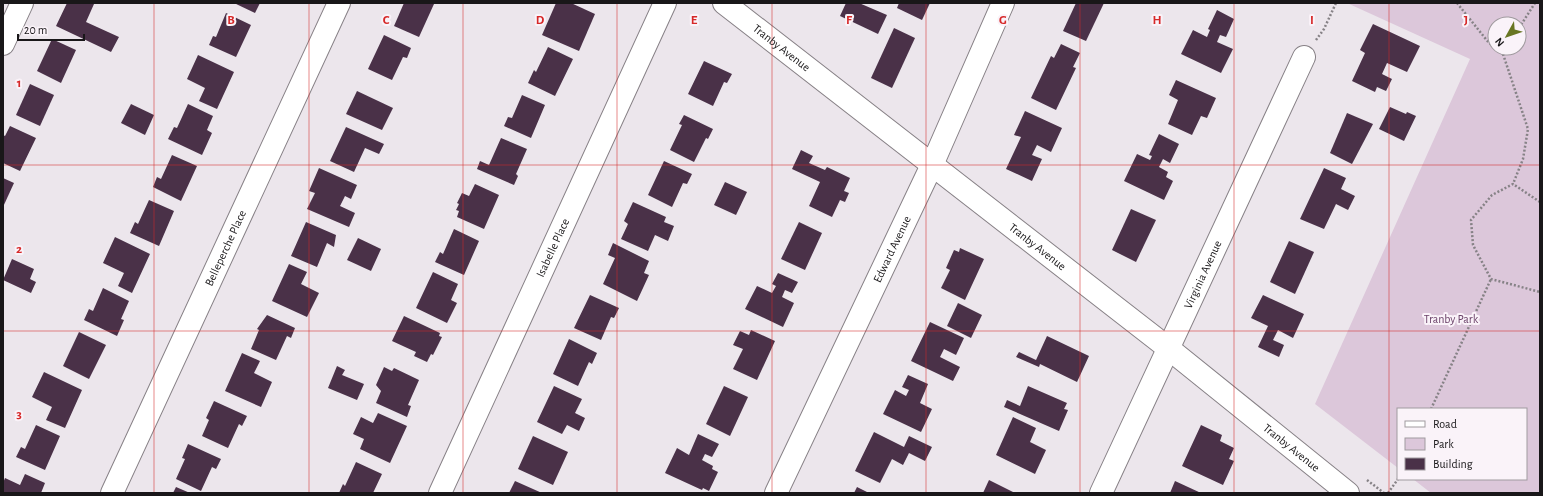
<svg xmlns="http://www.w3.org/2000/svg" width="1543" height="496" font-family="'Alegreya Sans',sans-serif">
<rect width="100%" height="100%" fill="#ece6ec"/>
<!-- green -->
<path fill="#dcc7da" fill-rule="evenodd" d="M1347,3H1540V493H1431L1413,479H1526V409H1398V468L1315,404L1470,59ZM1495,24H1519V48H1495Z"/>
<!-- building -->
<g fill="#4a3148">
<polygon points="67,3 94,4 86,22 119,37 111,52 56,26"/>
<polygon points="234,3 260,3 255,13"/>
<polygon points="404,3 434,4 419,37 394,26"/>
<polygon points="556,3 571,3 595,14 579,51 542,35"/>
<polygon points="846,3 859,3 887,15 878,34 840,16"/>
<polygon points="899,3 930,3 922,20 897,8"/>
<polygon points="1076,3 1104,3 1086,41 1063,31"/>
<polygon points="1217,10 1234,19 1226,37 1220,35 1217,42 1233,49 1221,73 1181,54 1193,30 1207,37 1210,30 1208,29"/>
<polygon points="226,13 251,25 236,57 209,45 213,36 216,37"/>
<polygon points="1373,24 1420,46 1407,72 1387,63 1382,74 1392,79 1386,91 1377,87 1375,92 1352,81 1365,53 1360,50"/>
<polygon points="894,28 915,38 892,88 871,78"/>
<polygon points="384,35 411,48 407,58 403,57 392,80 368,69"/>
<polygon points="52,39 76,50 61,83 37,71"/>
<polygon points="1061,44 1080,53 1073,67 1076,68 1056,110 1031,98 1051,56 1054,58"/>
<polygon points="548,47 573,59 555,96 528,83 534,70 536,72"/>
<polygon points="198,55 234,72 217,109 199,101 205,88 187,79"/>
<polygon points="704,61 732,74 727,83 724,82 713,106 688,94"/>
<polygon points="1176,80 1216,98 1207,118 1201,116 1192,135 1168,124 1178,100 1169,95"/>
<polygon points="30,84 54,95 40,126 16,115"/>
<polygon points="357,91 393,108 382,130 346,114"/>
<polygon points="522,95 545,105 531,138 504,126 508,117 512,118"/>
<polygon points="131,104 154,115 145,135 121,123"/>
<polygon points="188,104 213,116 207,130 212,133 202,155 168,139 174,127 177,128"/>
<polygon points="1390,107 1406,114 1407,112 1416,116 1404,141 1379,129"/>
<polygon points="1025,111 1062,128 1051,152 1037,145 1032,155 1042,159 1032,181 1006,169 1021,137 1014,135"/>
<polygon points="1347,113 1373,124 1352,164 1330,153"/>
<polygon points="684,115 713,129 708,139 706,138 694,162 670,150 682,125 679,124"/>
<polygon points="10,126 36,138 20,171 3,163 3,135 5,136"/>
<polygon points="346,127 384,144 379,154 365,148 354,172 330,161"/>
<polygon points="1159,134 1179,144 1170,163 1163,159 1159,167 1168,172 1166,177 1173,181 1164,200 1124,181 1137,154 1150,160 1152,156 1149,155"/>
<polygon points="501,138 527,149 516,174 518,176 514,185 477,169 480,161 489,165"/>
<polygon points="801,150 813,156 809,163 825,170 827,167 850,178 844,191 849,193 845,202 840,200 832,217 809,206 820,182 792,169"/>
<polygon points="172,155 197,166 181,201 153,187 157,177 161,179"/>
<polygon points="664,161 692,174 687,184 683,183 672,207 648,195"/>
<polygon points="319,168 357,185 351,199 345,196 340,206 355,213 349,227 307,209 315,193 309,191"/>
<polygon points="1324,168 1346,178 1341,189 1355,196 1348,210 1336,204 1324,229 1300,219"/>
<polygon points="3,178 14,183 3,207"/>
<polygon points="725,182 747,192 736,215 714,205"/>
<polygon points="475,184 499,195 484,229 457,217 459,211 456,210 459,204 457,203 462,193 469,196"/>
<polygon points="149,200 174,211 159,246 130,233 135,222 138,224"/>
<polygon points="633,202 666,217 664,222 674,226 668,241 655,235 648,251 621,239 628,224 624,221"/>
<polygon points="1131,209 1156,220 1136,262 1112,250"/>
<polygon points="306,222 336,235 334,247 327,243 317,267 291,256"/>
<polygon points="799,222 822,233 805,270 781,259"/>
<polygon points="454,229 479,241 464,275 435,262 440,252 443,254"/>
<polygon points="115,237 150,254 132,293 118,286 124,273 103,263"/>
<polygon points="358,238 381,249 371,271 347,260"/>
<polygon points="1289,241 1314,252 1295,294 1270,282"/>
<polygon points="613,243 649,261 644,273 649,275 637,301 603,284 615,258 608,255"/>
<polygon points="960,248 984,259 965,300 941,288 950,270 946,268 954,250 959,252"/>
<polygon points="12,259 34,269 30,279 36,282 31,293 3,280"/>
<polygon points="289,264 307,272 301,284 319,293 307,317 272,301"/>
<polygon points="433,272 458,284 451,300 457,303 447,323 416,308"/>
<polygon points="778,273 798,282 792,293 785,290 782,297 794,303 783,327 745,309 757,286 772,293 776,286 772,284"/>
<polygon points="103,288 129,301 121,319 124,320 117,336 84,320 89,309 93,311"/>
<polygon points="590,295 619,308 614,318 611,317 601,340 574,328"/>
<polygon points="1263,295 1304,314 1293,338 1278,330 1273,340 1284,345 1279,357 1258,347 1268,326 1251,318"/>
<polygon points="958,303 982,315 971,338 947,326"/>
<polygon points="267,315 295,328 291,338 287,336 276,360 251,349 259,330 257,329"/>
<polygon points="404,316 440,333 439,336 442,337 433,355 431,354 427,362 414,356 416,352 392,341"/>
<polygon points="930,322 964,338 956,355 944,349 940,357 960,367 953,381 911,361"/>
<polygon points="751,330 775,341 757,380 733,369 743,349 733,345 740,331 749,335"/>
<polygon points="79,332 106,345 89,379 63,366"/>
<polygon points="1047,336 1089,356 1077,382 1040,364 1039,367 1016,357 1019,352 1036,360"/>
<polygon points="569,339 597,353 592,364 589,362 578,386 553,374"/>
<polygon points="242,353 260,361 254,373 272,382 261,407 225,391"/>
<polygon points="337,366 345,370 342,375 364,384 357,400 328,388"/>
<polygon points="384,367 392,371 394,368 419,380 408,405 411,406 407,417 376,403 381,391 376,385"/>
<polygon points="44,372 82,390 65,428 46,420 52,407 32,397"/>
<polygon points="908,375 928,384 920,403 932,409 921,432 883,414 895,390 906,396 909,390 902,387"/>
<polygon points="554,386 582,399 575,413 585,418 579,431 567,425 562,434 537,422"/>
<polygon points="724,386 748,397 730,436 706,424"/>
<polygon points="1028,386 1067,403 1064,409 1068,410 1059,431 1004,407 1007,400 1020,406"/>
<polygon points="214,401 247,416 242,426 239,424 228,448 202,436 209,420 206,418"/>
<polygon points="378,413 407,426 390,463 360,449 364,439 353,434 361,417 373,423"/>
<polygon points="1013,417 1036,428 1030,442 1046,450 1035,474 996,455"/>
<polygon points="36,425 60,436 45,470 16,457 21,447 25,449"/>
<polygon points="1201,425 1222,435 1220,441 1234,448 1229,459 1234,461 1223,485 1182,466"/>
<polygon points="874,432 904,447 909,436 932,447 925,461 909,453 903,465 892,459 880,483 855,471"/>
<polygon points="698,434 719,444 712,457 705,454 702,460 713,466 712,469 718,472 709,491 703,488 702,490 665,473 677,448 689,455"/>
<polygon points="533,436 568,452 553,485 518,469"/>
<polygon points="188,444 221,459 216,469 212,467 201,491 176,479 185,459 182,458"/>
<polygon points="356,462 382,474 373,493 339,493 343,484 345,486"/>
<polygon points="25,474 45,483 41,493 3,493 3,483 5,478 20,485"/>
<polygon points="989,480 1015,493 983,493"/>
<polygon points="515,481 542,493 509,493"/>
<polygon points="1175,481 1201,493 1170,493"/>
<polygon points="176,487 190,493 173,493"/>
<polygon points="857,487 869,493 854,493"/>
</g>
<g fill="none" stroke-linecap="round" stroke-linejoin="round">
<defs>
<g id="minor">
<path id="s1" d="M724,3L1168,348L1348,493"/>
<polyline points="3,44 22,3"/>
<path id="s2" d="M112,493L339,3"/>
<path id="s3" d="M440,493L665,3"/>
<path id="s4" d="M776,493L932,165L1003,3"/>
<path id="s5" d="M1101,493L1304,57"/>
</g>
</defs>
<!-- minor casing -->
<use href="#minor" stroke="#878186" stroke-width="24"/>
<!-- path -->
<g stroke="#868286" stroke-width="2.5" stroke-dasharray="2 2" stroke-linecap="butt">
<polyline points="1457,3 1489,43 1495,47"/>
<polyline points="1519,28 1535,3"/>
<polyline points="1316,40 1324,29 1336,3"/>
<polyline points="1496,48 1503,54 1506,48"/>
<polyline points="1503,54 1528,129 1523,159 1513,184"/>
<polyline points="1540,202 1513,184 1492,195 1471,220 1473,245 1491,279 1540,292"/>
<polyline points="1431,409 1491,279"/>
<polyline points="1367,480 1384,493"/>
<polyline points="1388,493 1398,479"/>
</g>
<!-- minor -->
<use href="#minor" stroke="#fff" stroke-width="22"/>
</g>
<!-- grid -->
<path fill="none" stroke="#d62828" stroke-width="1" stroke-opacity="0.55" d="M154,3V493M309,3V493M463,3V493M617,3V493M772,3V493M926,3V493M1080,3V493M1234,3V493M1389,3V493M3,165H1540M3,331H1540"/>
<g text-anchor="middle" stroke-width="4" stroke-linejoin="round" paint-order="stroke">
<!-- street labels -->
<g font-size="12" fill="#191719" stroke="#faf3f9">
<text dy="4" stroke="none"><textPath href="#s1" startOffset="73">Tranby Avenue</textPath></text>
<text dy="4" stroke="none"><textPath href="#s1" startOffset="397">Tranby Avenue</textPath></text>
<text dy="4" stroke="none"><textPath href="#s2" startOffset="270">Belleperche Place</textPath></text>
<text dy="4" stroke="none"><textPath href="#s3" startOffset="270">Isabelle Place</textPath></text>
<text dy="4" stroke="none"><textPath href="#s4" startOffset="270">Edward Avenue</textPath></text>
<text dy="4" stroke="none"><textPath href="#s5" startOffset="241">Virginia Avenue</textPath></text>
<text dy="4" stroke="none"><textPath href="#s1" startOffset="721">Tranby Avenue</textPath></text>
</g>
<!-- park labels -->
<g font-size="12" fill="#6c436a" stroke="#faf3f9">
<text x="1451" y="323">Tranby Park</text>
</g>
</g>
<g font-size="13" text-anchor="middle" font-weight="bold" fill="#d62828" stroke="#faf3f9" stroke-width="4" stroke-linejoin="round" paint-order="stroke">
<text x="231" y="24">B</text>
<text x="386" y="24">C</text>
<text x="540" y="24">D</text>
<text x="694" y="24">E</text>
<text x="849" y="24">F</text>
<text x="1003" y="24">G</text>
<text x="1157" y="24">H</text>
<text x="1312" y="24">I</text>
<text x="1466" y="24">J</text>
<text x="19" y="87">1</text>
<text x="19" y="253">2</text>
<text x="19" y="418">3</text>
</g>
<!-- border -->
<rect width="1543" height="496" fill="none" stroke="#191719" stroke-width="8"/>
<!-- legend -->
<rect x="1397" y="408" width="130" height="72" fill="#faf3f9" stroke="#a09b9f"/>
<rect x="1405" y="421" width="20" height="6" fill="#ffffff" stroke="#a09b9f"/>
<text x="1433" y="428" font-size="12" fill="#191719">Road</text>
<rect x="1405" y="438" width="20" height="12" fill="#dcc7da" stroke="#a09b9f"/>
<text x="1433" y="448" font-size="12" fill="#191719">Park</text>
<rect x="1405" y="458" width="20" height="12" fill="#4a3148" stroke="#a09b9f"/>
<text x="1433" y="468" font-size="12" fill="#191719">Building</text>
<!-- north arrow -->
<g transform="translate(1507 36) rotate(230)"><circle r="19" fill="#faf3f9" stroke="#a09b9f"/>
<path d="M0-3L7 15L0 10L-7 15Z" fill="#687623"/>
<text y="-6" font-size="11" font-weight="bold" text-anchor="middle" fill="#191719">N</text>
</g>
<!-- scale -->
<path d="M18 34v6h66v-6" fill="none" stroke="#191719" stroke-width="2"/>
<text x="24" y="34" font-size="12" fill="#191719" stroke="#faf3f9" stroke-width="3" paint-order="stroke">20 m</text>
</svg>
